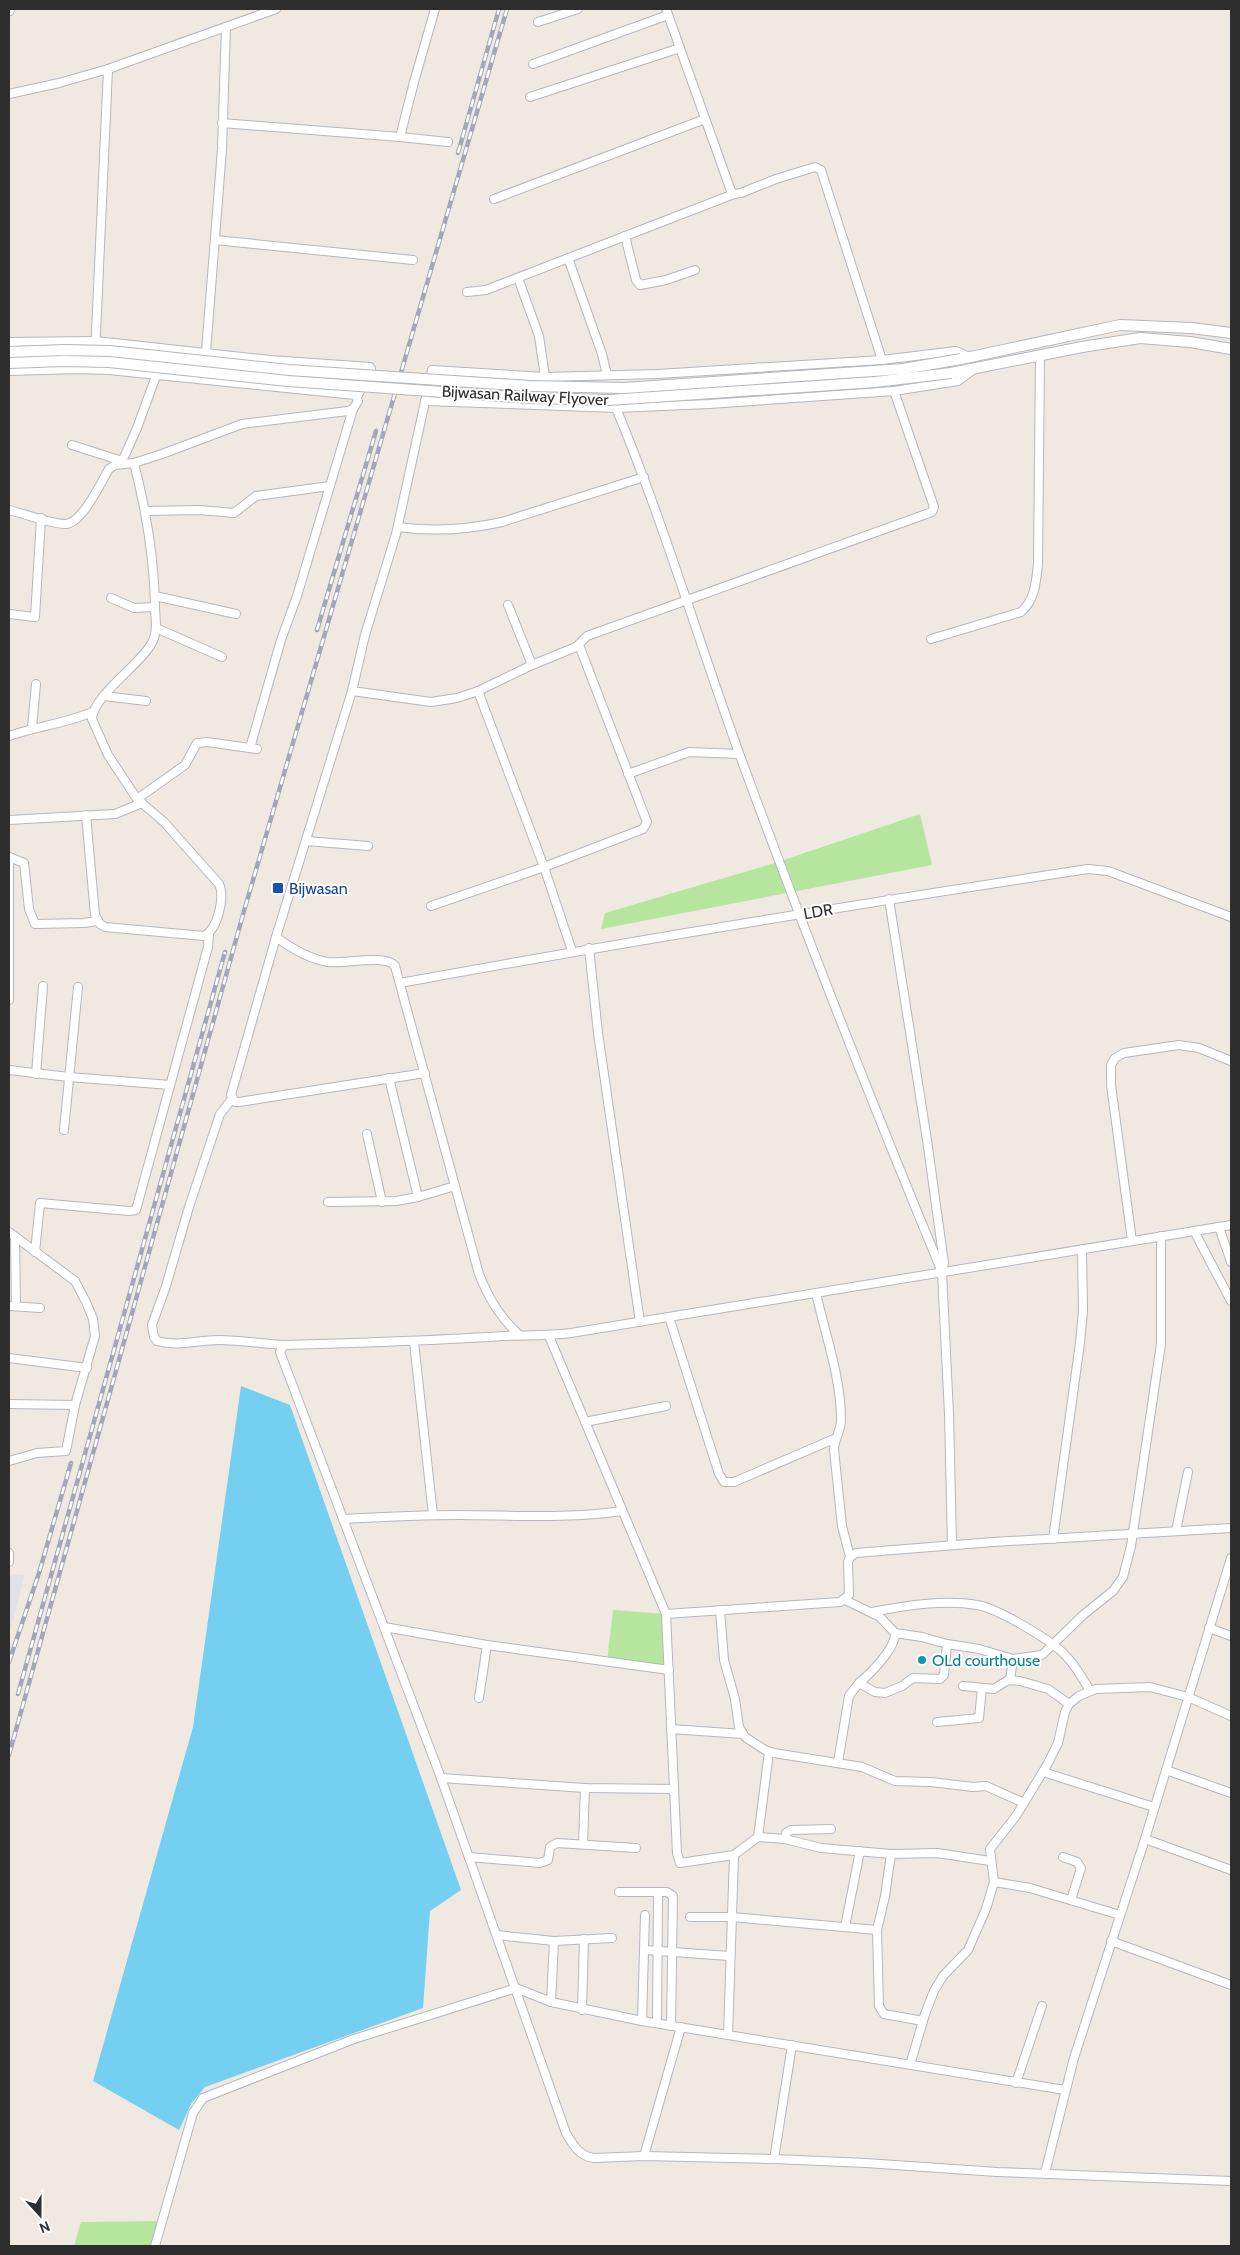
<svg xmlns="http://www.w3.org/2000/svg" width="1240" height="2255" font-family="Cabin,sans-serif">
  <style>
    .industrial { fill: #e3e1e8 }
    .green { fill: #b6e59e }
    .water { fill: #75cff0 }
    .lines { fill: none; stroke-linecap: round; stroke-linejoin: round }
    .minor-casing { stroke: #b4b7c1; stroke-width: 10 }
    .tertiary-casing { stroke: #b4b7c1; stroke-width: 11 }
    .secondary-casing { stroke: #b4b7c1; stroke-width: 12 }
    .minor { stroke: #fff; stroke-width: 8 }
    .tertiary { stroke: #fff; stroke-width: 9 }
    .secondary { stroke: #fff; stroke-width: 10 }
    .rail-casing { stroke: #a3a6b8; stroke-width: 4.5 }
    .rail { stroke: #fff; stroke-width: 2.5; stroke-dasharray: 8; stroke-linecap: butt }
    .secondary-bridge-casing { stroke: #b4b7c1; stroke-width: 12; stroke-linecap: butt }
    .secondary-bridge { stroke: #fff; stroke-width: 10 }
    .transit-dot { fill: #1a4fb4; stroke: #fff; stroke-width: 2 }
    .culture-dot { fill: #0f9aa8; stroke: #fff; stroke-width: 2 }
    .labels { text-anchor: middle; stroke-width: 4; stroke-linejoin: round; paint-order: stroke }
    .street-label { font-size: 16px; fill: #2e2e2e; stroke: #fff }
    .transit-label { font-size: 16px; fill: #164399; stroke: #fff; text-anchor: start }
    .culture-label { font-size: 16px; fill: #0d838f; stroke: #fff; text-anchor: start }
  </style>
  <rect width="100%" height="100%" fill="#efe9e1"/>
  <path class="industrial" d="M25 1574 12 1624 9 1631V1576Z"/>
  <g class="green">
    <path d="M920 814 932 865 601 929 605 913 775 863Z"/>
    <path d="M613 1610 666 1614 669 1670 607 1661Z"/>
    <path d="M161 2221 154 2246H74L81 2222Z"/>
  </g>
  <path class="water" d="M241 1386 290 1405 461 1890 430 1911 423 2008 205 2087 191 2104 179 2130 93 2081 193 1727Z"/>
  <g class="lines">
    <g class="minor-casing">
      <g id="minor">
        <path d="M666 9 731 191 734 194 741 193 776 179 815 167 821 170 882 360"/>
        <path d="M538 22 578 9"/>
        <path d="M533 64 668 15"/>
        <path d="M108 69 276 9"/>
        <path d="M9 94 59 83 108 69 95 355"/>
        <path d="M530 97 680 48"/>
        <path d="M222 123 400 137 448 142"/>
        <path d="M400 137 414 82 435 9"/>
        <path d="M494 199 705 119"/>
        <path d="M625 236 636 280 640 285 666 280 695 270"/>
        <path d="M215 240 413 260"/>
        <path d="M568 258 602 354 607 375"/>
        <path d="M518 278 539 336 545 377"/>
        <path d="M467 292 486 290 504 283 734 194"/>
        <path d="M9 342 96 341 270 360 370 367 371 369 357 397"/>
        <path d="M9 371 78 369 109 370 355 395 358 401 353 409 348 411 242 424 162 454 134 463 115 465 109 469C101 482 83 522 66 524 54 525 22 513 9 510"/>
        <path d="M204 377 222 149 226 27"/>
        <path d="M894 391 934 507 932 512 587 636 576 647 532 665 478 691 457 698 431 702 352 691 365 635 396 534 432 370 545 377 658 374 882 360 956 351 969 357"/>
        <path d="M425 401 616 408 709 404 894 391 958 381 973 370"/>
        <path d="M616 408C663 521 698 639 739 753 803 928 871 1101 942 1272"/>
        <path d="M72 445 122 461"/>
        <path d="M121 464 137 428 156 376"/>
        <path d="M146 511 199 510 234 513 256 496 330 486"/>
        <path d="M398 527C434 532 466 530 502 522L644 477"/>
        <path d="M155 596 236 614"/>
        <path d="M111 598 134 608 155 607"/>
        <path d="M508 605 532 665"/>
        <path d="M9 614 35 617 41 518"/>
        <path d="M156 628 222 657"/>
        <path d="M931 639 1021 612C1035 600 1036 582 1038 564L1040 356"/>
        <path d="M352 691 276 937 231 1095 235 1102H239L425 1073"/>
        <path d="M478 691 544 867 572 951"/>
        <path d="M104 696 146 701"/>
        <path d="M32 728 36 684"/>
        <path d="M9 736C36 726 65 724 92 712"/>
        <path d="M250 748 281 640 297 596 353 409"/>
        <path d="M628 774 689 752 739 754"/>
        <path d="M137 799 185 765 197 743 207 742 257 749"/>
        <path d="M86 815 95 915 100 924 105 927 204 936C218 929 225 897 219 884L164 822 137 799 108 755 92 719C93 696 137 667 150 646 159 633 155 620 155 605 154 556 146 510 134 463"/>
        <path d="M9 820 115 814 142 803"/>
        <path d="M306 841 368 846"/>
        <path d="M9 857 24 863 29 909 35 924 84 923 97 921"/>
        <path d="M889 899 927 1140 944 1263 942 1272 949 1414 952 1545"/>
        <path d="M431 906 544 867 638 831 643 829 647 822 579 645"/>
        <path d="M276 937C291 948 309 959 328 962 344 964 386 954 395 966L479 1274C489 1299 500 1317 519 1335"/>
        <path d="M589 948 598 1033 640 1322"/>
        <path d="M400 983C629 941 858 904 1088 869L1108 871 1231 917"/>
        <path d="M9 1000V857"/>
        <path d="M9 1070 69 1077 170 1085"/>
        <path d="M36 1074 43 986"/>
        <path d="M389 1078 418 1197"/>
        <path d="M232 1099 220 1114 189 1207 166 1286 152 1325 154 1337 157 1341C179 1347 197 1340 219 1340 240 1340 263 1344 284 1345"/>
        <path d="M64 1130 78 987"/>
        <path d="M367 1134 382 1202"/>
        <path d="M328 1202 396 1201 418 1197 455 1186"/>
        <path d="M1231 1225 571 1333C548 1336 525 1335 502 1336 429 1341 357 1343 284 1345L280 1352 441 1778 566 2133C573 2145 579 2156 594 2158L644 2156 774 2159 866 2163 997 2172 1231 2181"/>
        <path d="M1219 1227 1231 1262"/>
        <path d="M1194 1231 1231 1301"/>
        <path d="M9 1232 75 1281 86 1302 93 1319 95 1336 75 1405 9 1404"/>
        <path d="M15 1237 16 1306"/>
        <path d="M1132 1241 1111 1085V1065L1115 1058 1124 1053 1179 1045 1199 1048 1231 1061"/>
        <path d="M35 1252 40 1203 129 1211 136 1210 208 947 209 933"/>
        <path d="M816 1293C825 1334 841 1377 841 1420 841 1431 834 1439 834 1450L842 1526 850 1557"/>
        <path d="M9 1306 40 1308"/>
        <path d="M669 1317 719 1474 724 1482H734L834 1439"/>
        <path d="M549 1336 666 1614 677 1853 680 1863 734 1855 758 1837 769 1752"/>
        <path d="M414 1342 433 1515"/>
        <path d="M9 1358 87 1368"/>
        <path d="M585 1422 666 1406"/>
        <path d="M9 1461 37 1453 66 1451 75 1405"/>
        <path d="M343 1519C381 1517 419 1515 458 1515 513 1515 567 1519 622 1511"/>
        <path d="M1176 1531 1188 1472"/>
        <path d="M1053 1539 1080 1343 1083 1311 1082 1249"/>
        <path d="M9 1553V1562"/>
        <path d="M720 1610 724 1660 735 1699 739 1727 745 1737 765 1750 774 1753 862 1767 895 1781 931 1782 973 1787 986 1786 1024 1803"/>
        <path d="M871 1612C905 1606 943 1599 977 1605 997 1608 1053 1641 1066 1656 1076 1666 1083 1679 1090 1691"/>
        <path d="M666 1614 840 1602 849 1595 848 1562 850 1557 856 1553 993 1542 1231 1528"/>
        <path d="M384 1627 487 1645 669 1670"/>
        <path d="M1209 1628 1231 1636"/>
        <path d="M947 1644 979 1649 1013 1659 1010 1680"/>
        <path d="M1013 1659 1042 1655 1083 1615 1113 1591 1123 1577 1131 1546 1161 1344V1236"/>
        <path d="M859 1683C870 1674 896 1648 895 1633"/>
        <path d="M963 1686 994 1689 1008 1680 1020 1681 1048 1689 1069 1704"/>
        <path d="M479 1698 487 1645"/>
        <path d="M937 1722 979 1718 982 1688"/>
        <path d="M671 1729 743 1734"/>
        <path d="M838 1762 849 1696 859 1683 875 1692 885 1693 902 1686 913 1678 940 1679 944 1675 947 1644 922 1637 895 1633 880 1617 845 1600"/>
        <path d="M1166 1770 1231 1793"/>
        <path d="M1043 1772 1154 1807"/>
        <path d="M441 1778 585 1788 674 1789"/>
        <path d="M758 1837 785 1839 821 1848 891 1854 937 1853 990 1861"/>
        <path d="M785 1839 786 1833 791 1830 831 1829"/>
        <path d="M1145 1839 1231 1870"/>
        <path d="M583 1844 585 1788"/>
        <path d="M891 1854 885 1896 877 1930 879 2006 884 2014 923 2021"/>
        <path d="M469 1857 540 1863 548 1860 550 1847 557 1843 636 1848"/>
        <path d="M1063 1857 1077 1862 1081 1868 1071 1900"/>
        <path d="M994 1882 1030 1888 1120 1915"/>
        <path d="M619 1892H667L673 1896 671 2026"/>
        <path d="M690 1917H732L877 1930"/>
        <path d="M845 1927 860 1851"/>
        <path d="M497 1935 554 1941 612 1938"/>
        <path d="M1111 1941 1231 1985"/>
        <path d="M645 1950 729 1956"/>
        <path d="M551 2002 554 1941"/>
        <path d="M582 2010 584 1939"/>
        <path d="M642 2021 645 1915"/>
        <path d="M657 2023 658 1892"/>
        <path d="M728 2035 734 1855"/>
        <path d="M910 2065 925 2014 934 1991 943 1976 968 1950 986 1909 994 1882 990 1849 1016 1816 1047 1765 1058 1743 1065 1712 1069 1704 1079 1696 1096 1689 1150 1687 1188 1697 1231 1716"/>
        <path d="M1016 2083 1042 2006"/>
        <path d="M644 2156 681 2027"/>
        <path d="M774 2159 792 2045"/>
        <path d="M1045 2173 1074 2058 1145 1839 1231 1558"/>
        <path d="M155 2246 193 2113 203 2098 354 2039 516 1988 551 2002 642 2021 1065 2090"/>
      </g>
    </g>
    <g class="tertiary-casing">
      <path id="tertiary" d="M9 11 10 9"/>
    </g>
    <g class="secondary-casing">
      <g id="secondary">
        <path d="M961 359 1120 325 1191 328 1231 333"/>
        <path d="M951 373 1082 347 1140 338 1190 342 1231 349"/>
      </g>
    </g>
    <use href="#minor" class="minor"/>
    <use href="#tertiary" class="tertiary"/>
    <use href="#secondary" class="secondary"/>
    <g class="rail-casing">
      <g id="rail">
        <path d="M458 153 499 9"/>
        <path d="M317 630 376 431"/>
        <path d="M9 1662 39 1573 71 1463"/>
        <path d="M18 1694 225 952"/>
        <path d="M9 1755 244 911 507 9"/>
      </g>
    </g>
    <use href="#rail" class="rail"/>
    <g class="secondary-bridge-casing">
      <g id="secondary-bridge">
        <path d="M9 352 64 350 110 351 289 370 530 386 624 388 903 369 961 359"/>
        <path d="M9 363 64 361 109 362 288 381 529 398 609 400 875 382 951 373"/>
      </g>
    </g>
    <use href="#secondary-bridge" class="secondary-bridge"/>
  </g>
  <rect class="transit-dot" x="272" y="882" width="12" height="12" rx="2.5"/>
  <circle class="culture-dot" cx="922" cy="1660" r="5"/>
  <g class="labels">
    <g class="street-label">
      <text transform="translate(525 395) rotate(3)" y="6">Bijwasan Railway Flyover</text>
      <text transform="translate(818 911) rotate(-10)" y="6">LDR</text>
    </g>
    <g class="transit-label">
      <text x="289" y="894">Bijwasan</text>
    </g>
    <g class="culture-label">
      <text x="932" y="1666">OLd courthouse</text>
    </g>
  </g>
  <rect width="1240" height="2255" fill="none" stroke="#2e2e2e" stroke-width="20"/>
  <g transform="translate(40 2215) rotate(159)" stroke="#ffffff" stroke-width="4" paint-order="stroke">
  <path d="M0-4L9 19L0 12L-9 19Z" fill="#2e2e2e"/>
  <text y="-8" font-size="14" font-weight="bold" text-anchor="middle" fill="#2e2e2e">N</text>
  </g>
</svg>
